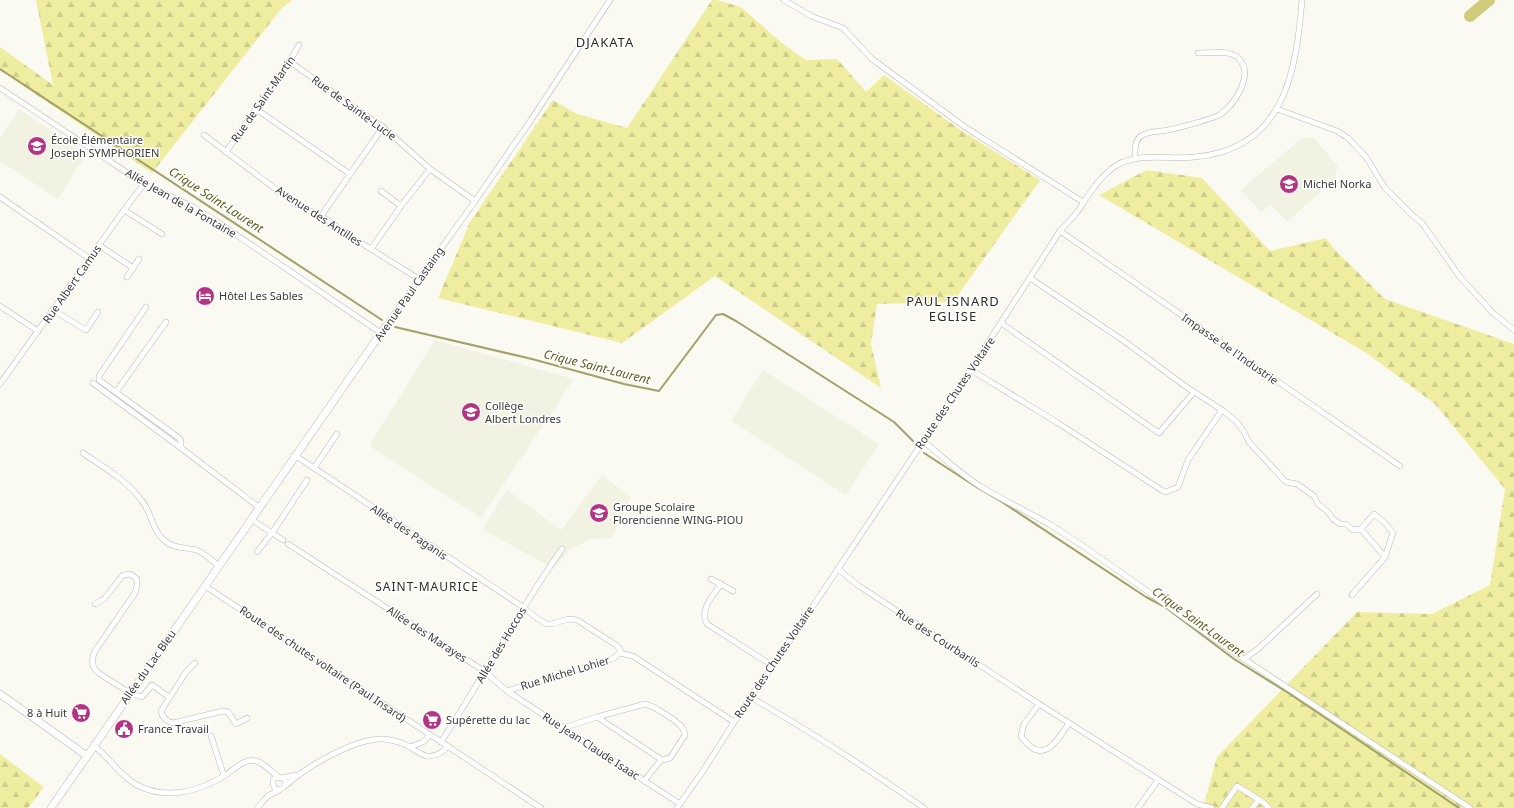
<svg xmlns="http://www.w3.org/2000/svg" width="1514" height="808" font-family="'Noto Sans',sans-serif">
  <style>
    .built { fill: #f2f2e2 }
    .forest { fill: url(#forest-firs) }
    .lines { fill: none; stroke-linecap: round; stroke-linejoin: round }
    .stream { stroke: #a2a167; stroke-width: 2 }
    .river { stroke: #cfcd7c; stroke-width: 12 }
    .street-casing { stroke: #b9b9b2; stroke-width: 6 }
    .secondary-casing { stroke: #b9b9b2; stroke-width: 8 }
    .street { stroke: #fff; stroke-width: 5 }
    .secondary { stroke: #fff; stroke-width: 7 }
    .labels { text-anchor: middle; stroke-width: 3; stroke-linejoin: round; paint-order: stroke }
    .street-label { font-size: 11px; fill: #393936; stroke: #fff }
    .poi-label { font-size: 11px; fill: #393936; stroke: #fff; text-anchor: start }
    .water-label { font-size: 12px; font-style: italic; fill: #5d5b1f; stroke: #fff }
    .neighbourhood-label { font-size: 12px; letter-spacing: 1px; fill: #2d2d27; stroke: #fff }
    .quarter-label { font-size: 13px; letter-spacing: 1px; fill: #2d2d27; stroke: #fff }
  </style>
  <defs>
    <pattern id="forest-firs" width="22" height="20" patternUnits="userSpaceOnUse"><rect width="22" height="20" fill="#efeea0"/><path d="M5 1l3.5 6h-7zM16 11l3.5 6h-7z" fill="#cecd8a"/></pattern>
  </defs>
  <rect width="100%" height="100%" fill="#fafaf2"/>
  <g class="built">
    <path d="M19 109 86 154 58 199 0 161V138Z"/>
    <path d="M1302 138H1314L1338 166 1335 176 1336 178 1287 222 1270 204 1261 212 1241 190Z"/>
    <path d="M435 340 574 379 481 518 369 446Z"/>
    <path d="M763 370 879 444 846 495 731 421Z"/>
    <path d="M602 475 631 497 612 538 588 540 568 551 554 569 482 529 507 490 561 530Z"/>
  </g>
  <g class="forest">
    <path d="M36 0H292L281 9 152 173 0 70V47L53 85Z"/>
    <path d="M712 0H717L741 7 783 44 806 60 837 59 866 92 884 75 959 129 1040 180 953 302 877 304 871 344 881 388 715 276 622 343 438 298 470 222 553 100 577 114 627 128Z"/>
    <path d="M1147 170 1202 178 1270 251 1326 238 1334 249 1385 299 1514 344V808H1203L1217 757 1357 612 1432 614 1490 585 1505 489 1435 404 1368 354 1099 195Z"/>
    <path d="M0 754 44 787 28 808H0Z"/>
  </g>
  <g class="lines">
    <g class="stream">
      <path d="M0 69 382 320"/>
      <path d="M395 327 532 359 624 384 659 391 716 315 723 314 736 321 894 422 913 441"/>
      <path d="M924 453 978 488 1002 502 1146 597 1165 607 1234 659 1290 694 1459 808"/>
    </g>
    <path class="river" d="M1470 16 1489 0"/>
    <g class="street-casing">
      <g id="street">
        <path d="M784 0 811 16 843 28 872 59 965 127 1083 202"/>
        <path d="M289 61 352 106 383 127 430 169 475 201"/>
        <path d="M0 88 144 184 191 206 216 221 381 333"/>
        <path d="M256 109 350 174"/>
        <path d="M1277 109 1337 131 1348 138 1366 157 1385 188 1413 216 1422 223 1460 277 1493 313 1514 330"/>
        <path d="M204 135 297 205 321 216 350 236 419 279"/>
        <path d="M226 152 292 57 299 45"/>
        <path d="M1135 159C1135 151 1134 141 1141 136 1148 131 1159 132 1168 130 1178 128 1213 119 1221 114 1232 105 1241 93 1244 79 1246 71 1244 63 1237 57 1228 50 1210 53 1198 53"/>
        <path d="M381 191 401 206"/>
        <path d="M0 197 90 259"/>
        <path d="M124 210 162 234"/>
        <path d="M321 216 383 127"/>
        <path d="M1060 231 1400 466"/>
        <path d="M99 245 133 268"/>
        <path d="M371 249 401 206 430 169"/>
        <path d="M127 277 139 259"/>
        <path d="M1030 278 1124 341 1185 386 1222 410"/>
        <path d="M0 306 38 331"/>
        <path d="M146 307 99 376V380L179 438 181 441V448"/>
        <path d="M53 310 86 330 98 312"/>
        <path d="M1001 323 1159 433 1194 392"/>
        <path d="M385 327 475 201 531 120 610 0"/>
        <path d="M971 370 1058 423 1163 491 1166 492 1178 487 1188 460 1222 410 1236 421 1244 432 1249 442 1286 482 1297 484 1314 496 1318 504 1327 511 1333 519 1340 524H1346L1353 530 1361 529 1385 557"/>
        <path d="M93 383 181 448 260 508"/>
        <path d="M0 384 124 210 144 184"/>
        <path d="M116 392 166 322"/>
        <path d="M923 441C943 457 960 474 983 488 1006 502 1031 513 1054 527 1120 569 1180 617 1244 659L1470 808"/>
        <path d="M83 453C103 467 127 480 142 501 152 513 152 531 165 541 175 549 185 547 196 550 205 553 212 561 219 566"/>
        <path d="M296 456 523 607 538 619 547 624H552L568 619 577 620 616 645 620 649V653"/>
        <path d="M314 468 337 434"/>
        <path d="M251 519 283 540"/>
        <path d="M288 544 484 671 507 691 680 804"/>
        <path d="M257 552 272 533 307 480"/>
        <path d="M838 569 859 586 1039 704 1197 804 1212 808"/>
        <path d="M711 579 733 591"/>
        <path d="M721 584C713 595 699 610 707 624L773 666"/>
        <path d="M205 586 541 808"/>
        <path d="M1352 595 1385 557 1393 533 1385 523 1374 514 1361 529"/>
        <path d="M95 604 104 599 123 575 130 574 137 579V586L135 593 95 651C91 660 91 668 100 674L130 693 142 697 152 685 169 697"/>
        <path d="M620 653 633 656 734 722"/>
        <path d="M1244 659 1258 649 1317 594"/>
        <path d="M195 663 186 672 161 711C162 718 168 722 173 723L223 711 228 712 236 724 247 718"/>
        <path d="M507 691 614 658 620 653"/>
        <path d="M750 697C810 731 868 769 924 808"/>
        <path d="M1039 704 1024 724 1021 736C1042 766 1055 744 1069 723"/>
        <path d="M563 728 597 717 645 704C654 706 674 719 681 726 684 729 684 731 685 735L670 758 662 760 597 717"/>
        <path d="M211 736 224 776"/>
        <path d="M441 742C483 678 518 611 562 549"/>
        <path d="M94 746C109 757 121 777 137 785 165 800 198 792 224 776 234 770 243 758 256 761 264 763 272 772 278 777"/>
        <path d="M410 747 423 742 430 735"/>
        <path d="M283 778 286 782 284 787 279 790 275 789 273 784V780L276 777 283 778 296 775"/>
        <path d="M644 781 661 760"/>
        <path d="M285 786C306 767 356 737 384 739 392 740 403 743 410 747 416 751 420 754 426 756 436 757 442 753 448 746"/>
        <path d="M257 808 268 796 279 790"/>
        <path d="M677 808 705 768 750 697 773 666 962 383 1060 231C1066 224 1073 218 1078 211 1089 194 1100 176 1117 165 1141 152 1169 160 1195 157 1284 149 1296 74 1302 0"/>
        <path d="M1138 808 1158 780"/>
        <path d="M1222 808 1237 786 1263 802 1269 808"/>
        <path d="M1252 808 1259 800"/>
      </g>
    </g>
    <g class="secondary-casing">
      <g id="secondary">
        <path d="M0 694 87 756"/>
        <path d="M51 808 385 327"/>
      </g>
    </g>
    <use href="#street" class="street"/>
    <use href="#secondary" class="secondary"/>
  </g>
  <defs>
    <g id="school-disc" transform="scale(1)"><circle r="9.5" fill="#b23584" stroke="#fff"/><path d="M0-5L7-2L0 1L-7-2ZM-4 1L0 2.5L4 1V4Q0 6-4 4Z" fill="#fff"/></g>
    <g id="hotel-disc" transform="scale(1)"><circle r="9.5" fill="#b23584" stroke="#fff"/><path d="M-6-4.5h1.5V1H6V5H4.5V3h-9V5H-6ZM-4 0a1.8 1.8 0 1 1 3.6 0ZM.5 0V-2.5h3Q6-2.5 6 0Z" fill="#fff"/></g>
    <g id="supermarket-disc" transform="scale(1)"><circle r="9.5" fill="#b23584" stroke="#fff"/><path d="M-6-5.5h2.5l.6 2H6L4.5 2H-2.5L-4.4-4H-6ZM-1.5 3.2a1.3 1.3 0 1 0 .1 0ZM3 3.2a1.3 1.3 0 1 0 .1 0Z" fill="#fff"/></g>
    <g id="civic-disc" transform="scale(1)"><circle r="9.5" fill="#b23584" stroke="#fff"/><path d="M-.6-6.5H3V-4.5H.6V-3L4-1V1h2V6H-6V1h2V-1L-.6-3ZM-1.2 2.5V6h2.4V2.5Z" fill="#fff"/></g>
  </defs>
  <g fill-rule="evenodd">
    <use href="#school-disc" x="37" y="146"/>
    <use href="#school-disc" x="1289" y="184"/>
    <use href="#hotel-disc" x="205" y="296"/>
    <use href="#school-disc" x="471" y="412"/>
    <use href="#school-disc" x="599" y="513"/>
    <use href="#supermarket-disc" x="81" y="713"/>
    <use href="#supermarket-disc" x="432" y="720"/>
    <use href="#civic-disc" x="124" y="729"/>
  </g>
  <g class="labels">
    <g class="street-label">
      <text transform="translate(263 99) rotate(-55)" y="4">Rue de Saint-Martin</text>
      <text transform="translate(354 108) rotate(36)" y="4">Rue de Sainte-Lucie</text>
      <text transform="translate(181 203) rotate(30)" y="4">Allée Jean de la Fontaine</text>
      <text transform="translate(319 216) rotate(33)" y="4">Avenue des Antilles</text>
      <text transform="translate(72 284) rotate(-55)" y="4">Rue Albert Camus</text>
      <text transform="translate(409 294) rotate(-55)" y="4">Avenue Paul Castaing</text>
      <text transform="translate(1230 349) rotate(35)" y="4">Impasse de l'Industrie</text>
      <text transform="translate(955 393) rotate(-56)" y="4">Route des Chutes Voltaire</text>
      <text transform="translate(409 532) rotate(34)" y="4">Allée des Paganis</text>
      <text transform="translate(427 634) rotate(33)" y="4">Allée des Marayes</text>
      <text transform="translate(938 638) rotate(33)" y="4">Rue des Courbarils</text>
      <text transform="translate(501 645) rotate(-59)" y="4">Allée des Hoccos</text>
      <text transform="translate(774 662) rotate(-56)" y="4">Route des Chutes Voltaire</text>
      <text transform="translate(323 664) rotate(34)" y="4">Route des chutes voltaire (Paul Insard)</text>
      <text transform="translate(148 667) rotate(-55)" y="4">Allée du Lac Bleu</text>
      <text transform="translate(565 673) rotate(-17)" y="4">Rue Michel Lohier</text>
      <text transform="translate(591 746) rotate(33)" y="4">Rue Jean Claude Isaac</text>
    </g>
    <g class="poi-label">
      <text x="51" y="144">École Élémentaire<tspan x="51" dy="13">Joseph SYMPHORIEN</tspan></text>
      <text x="1303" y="188">Michel Norka</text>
      <text x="219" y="300">Hôtel Les Sables</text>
      <text x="485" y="410">Collège<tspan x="485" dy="13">Albert Londres</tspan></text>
      <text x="613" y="511">Groupe Scolaire<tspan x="613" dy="13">Florencienne WING-PIOU</tspan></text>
      <text x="67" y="717" text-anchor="end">8 à Huit</text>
      <text x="446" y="724">Supérette du lac</text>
      <text x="138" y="733">France Travail</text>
    </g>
    <g class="water-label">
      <text transform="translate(216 200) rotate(33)" y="4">Crique Saint-Laurent</text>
      <text transform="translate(597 367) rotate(14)" y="4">Crique Saint-Laurent</text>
      <text transform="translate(1198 622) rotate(36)" y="4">Crique Saint-Laurent</text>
    </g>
    <g class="neighbourhood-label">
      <text x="427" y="591">SAINT-MAURICE</text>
    </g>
    <g class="quarter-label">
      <text x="605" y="47">DJAKATA</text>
      <text x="953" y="306">PAUL ISNARD<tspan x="953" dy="15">EGLISE</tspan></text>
    </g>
  </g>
</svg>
